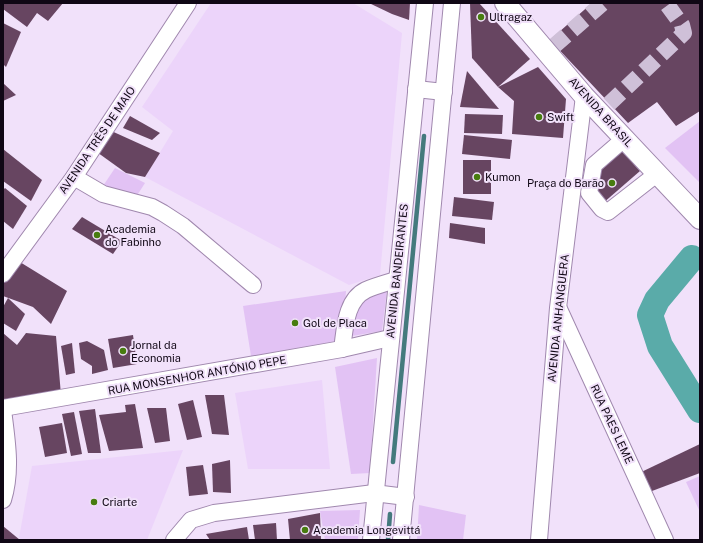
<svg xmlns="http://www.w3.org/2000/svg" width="703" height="543" font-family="'Public Sans',sans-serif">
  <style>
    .built { fill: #ecd4fa }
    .green { fill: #e2c2f4 }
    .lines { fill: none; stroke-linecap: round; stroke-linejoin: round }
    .stream { stroke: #447a7d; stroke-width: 4.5 }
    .river { stroke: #5aaba9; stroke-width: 26 }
    .building { fill: #674561 }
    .minor-tunnel { stroke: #cfc0d8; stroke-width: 16; stroke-dasharray: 16 8; stroke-linecap: butt }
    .minor-casing { stroke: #a088ae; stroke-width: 18 }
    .major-casing { stroke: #a088ae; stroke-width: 22 }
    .minor { stroke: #fff; stroke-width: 16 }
    .major { stroke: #fff; stroke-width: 20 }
    .poi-dot { fill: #477c0f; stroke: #f1e1fa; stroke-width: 1.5 }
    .labels { text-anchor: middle; stroke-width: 4; stroke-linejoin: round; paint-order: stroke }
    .poi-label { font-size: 11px; fill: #100715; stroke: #f1e1fa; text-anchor: start }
    .street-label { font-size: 11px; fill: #100715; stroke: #f1e1fa }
  </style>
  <rect width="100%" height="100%" fill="#f1e1fa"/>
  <g class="built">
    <path d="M211 3H353L402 33 380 275 349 285 145 177 173 131 142 107Z"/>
    <path d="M322 380 330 469H248L235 393Z"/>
    <path d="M183 450 147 540H22L19 538 32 466Z"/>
  </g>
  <g class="green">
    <path d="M700 121V183L665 148Z"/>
    <path d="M115 168 145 183 136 197 103 186Z"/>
    <path d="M387 290 382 331 346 337 361 298Z"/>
    <path d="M346 291 343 340 251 356 243 306Z"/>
    <path d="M377 358 370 473 351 474 335 367Z"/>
    <path d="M700 476V512L686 482Z"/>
    <path d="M419 505 466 515 463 540H417Z"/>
    <path d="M360 510 358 540H325L320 511Z"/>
  </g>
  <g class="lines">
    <g class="stream">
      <path d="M393 462 424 136"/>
      <path d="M388 540 390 514"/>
    </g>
    <path class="river" d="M692 258 657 300 650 315 660 346 700 410"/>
  </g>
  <g class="building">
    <path d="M3 3H63L48 21 37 13 27 27 3 9Z"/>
    <path d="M369 3H410L409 20 392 14Z"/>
    <path d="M470 3H479L530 59 498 87 472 58Z"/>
    <path d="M592 3H699L700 111 676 126 657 102 628 123 550 40Z"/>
    <path d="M3 23 21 32 6 67 3 64Z"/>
    <path d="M538 67 566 99 563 138 512 134 514 101 498 87Z"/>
    <path d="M467 71 499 109 460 107Z"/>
    <path d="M3 83 16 95 3 101Z"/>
    <path d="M465 114 503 115 502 134 464 133Z"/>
    <path d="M130 116 160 133 152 140 123 128Z"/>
    <path d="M107 129 160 153 145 177 126 173 94 150Z"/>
    <path d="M464 135 512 140 510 159 462 154Z"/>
    <path d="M3 149 42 180 31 201 3 181Z"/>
    <path d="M622 151 640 171 602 204 595 195 600 171Z"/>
    <rect x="463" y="160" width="28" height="34"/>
    <path d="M5 188 27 206 13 229 3 221V190Z"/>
    <path d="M454 197 494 202 492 220 452 216Z"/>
    <path d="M82 217 122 241 113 254 72 229Z"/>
    <path d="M450 223 485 228V244L449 238Z"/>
    <path d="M15 259 67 291 51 324 33 307 3 296V274Z"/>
    <path d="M8 298 25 314 16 331 3 323V307Z"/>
    <path d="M3 333 17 345 26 333 56 336 61 395 3 404Z"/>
    <path d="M133 335 137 364 113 368 108 339Z"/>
    <path d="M87 341 104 350 108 370 92 374V366L81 359 79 343Z"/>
    <path d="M72 343 75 373 66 375 61 346Z"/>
    <path d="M205 395H224L229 435 212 434Z"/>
    <path d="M193 400 202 437 187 440 178 404Z"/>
    <path d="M135 404 143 448 109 451 99 415 126 412 125 405Z"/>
    <path d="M147 408H166L170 441 155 443Z"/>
    <path d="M95 409 101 453H88L79 411Z"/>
    <path d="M74 412 82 454 71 456 62 414Z"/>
    <path d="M62 423 67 453 45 457 39 427Z"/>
    <path d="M700 444V473L644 494 635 475Z"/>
    <path d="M230 460 231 493 213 492 212 464Z"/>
    <path d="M203 465 208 494 189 496 186 467Z"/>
    <path d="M320 513 321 540H290L288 519Z"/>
    <path d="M276 523 277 540H255L253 525Z"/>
    <path d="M3 526 20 540H3Z"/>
    <path d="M247 527 249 540H210L206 534Z"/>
  </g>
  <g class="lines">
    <g class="minor-tunnel">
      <path d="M554 46 603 3"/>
      <path d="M609 104 684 33 682 25 666 3"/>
    </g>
    <g class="minor-casing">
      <g id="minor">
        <path d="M416 89 444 92"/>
        <path d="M624 139 594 165 589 193 602 209 608 212 658 173"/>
        <path d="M74 177 103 194 152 207 163 213 183 226 253 285"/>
        <path d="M3 274 74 177 188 3"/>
        <path d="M559 309 665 540"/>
        <path d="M342 349C345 330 345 300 366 290 375 286 386 283 396 280"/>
        <path d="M3 408 342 349 390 338"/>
        <path d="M3 410C7 441 12 471 3 500"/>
        <path d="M174 540 191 520 214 513 374 493 406 497"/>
        <path d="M371 540 425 3"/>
        <path d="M401 540 452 3"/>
        <path d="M539 540 558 308 584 96"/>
      </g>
    </g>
    <g class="major-casing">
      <path id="major" d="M505 3 584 96 700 219"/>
    </g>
    <use href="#minor" class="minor"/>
    <use href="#major" class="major"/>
  </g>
  <g class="poi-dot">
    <circle cx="481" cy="17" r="4"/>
    <circle cx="539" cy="117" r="4"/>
    <circle cx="477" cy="177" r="4"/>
    <circle cx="612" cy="183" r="4"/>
    <circle cx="97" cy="235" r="4"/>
    <circle cx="295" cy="323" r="4"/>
    <circle cx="123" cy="351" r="4"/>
    <circle cx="94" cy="502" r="4"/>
    <circle cx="305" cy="530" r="4"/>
  </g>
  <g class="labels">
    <g class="poi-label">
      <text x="489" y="21">Ultragaz</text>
      <text x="547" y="121">Swift</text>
      <text x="485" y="181">Kumon</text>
      <text x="604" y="187" text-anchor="end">Praça do Barão</text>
      <text x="105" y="233">Academia<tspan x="105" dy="13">do Fabinho</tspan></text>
      <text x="303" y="327">Gol de Placa</text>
      <text x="131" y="349">Jornal da<tspan x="131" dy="13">Economia</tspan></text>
      <text x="102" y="506">Criarte</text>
      <text x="313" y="534">Academia Longevittá</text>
    </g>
    <g class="street-label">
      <text transform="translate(601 112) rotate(48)" y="4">AVENIDA BRASIL</text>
      <text transform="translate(97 140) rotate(-56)" y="4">AVENIDA TRÊS DE MAIO</text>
      <text transform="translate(397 271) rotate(-84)" y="4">AVENIDA BANDEIRANTES</text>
      <text transform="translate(558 318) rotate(-84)" y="4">AVENIDA ANHANGUERA</text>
      <text transform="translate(197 375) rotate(-10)" y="4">RUA MONSENHOR ANTÓNIO PEPE</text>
      <text transform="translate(612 424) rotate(65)" y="4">RUA PAES LEME</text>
    </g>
  </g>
  <rect width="703" height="543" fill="none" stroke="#100715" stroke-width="8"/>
</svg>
